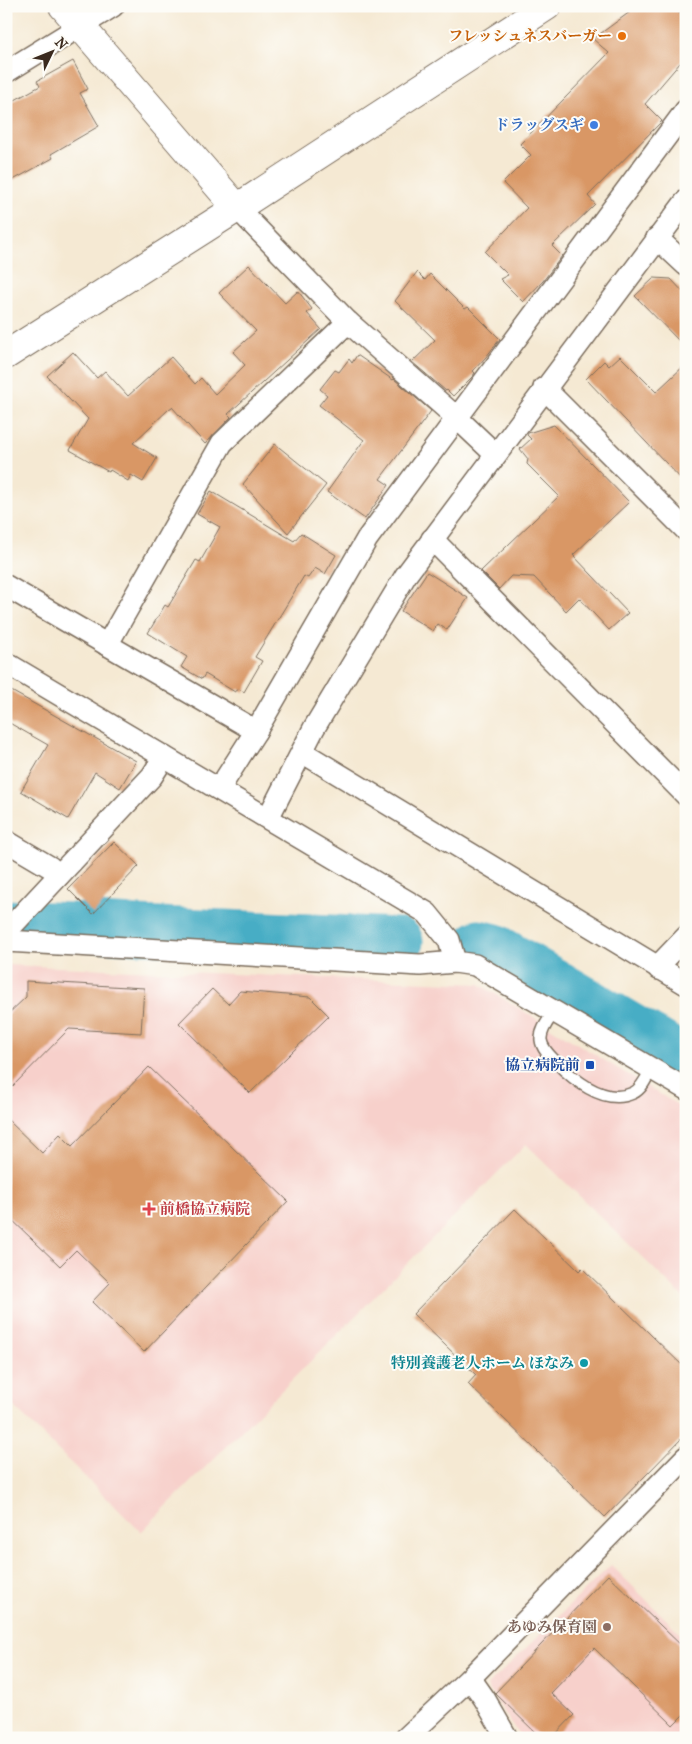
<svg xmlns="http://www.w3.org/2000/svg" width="692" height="1744" font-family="'IM FELL French Canon','Noto Serif JP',serif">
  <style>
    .built { fill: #f7d0cb }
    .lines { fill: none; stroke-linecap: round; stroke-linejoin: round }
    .river { stroke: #46adc5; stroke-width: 49 }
    .building { fill: #d99765 }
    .service-casing { stroke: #7c6d5d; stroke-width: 14 }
    .minor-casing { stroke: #7c6d5d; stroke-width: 24 }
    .tertiary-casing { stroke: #7c6d5d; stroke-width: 30 }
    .service { stroke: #fff; stroke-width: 11 }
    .minor { stroke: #fff; stroke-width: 21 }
    .tertiary { stroke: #fff; stroke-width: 28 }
    .food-dot { fill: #e8710a; stroke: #fdfcf7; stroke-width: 2 }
    .shop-dot { fill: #3f7fe0; stroke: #fdfcf7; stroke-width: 2 }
    .transit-dot { fill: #1a4fb4; stroke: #fdfcf7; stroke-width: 2 }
    .health-dot { fill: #e0444e; stroke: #fdfcf7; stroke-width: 2 }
    .culture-dot { fill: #0f9aa8; stroke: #fdfcf7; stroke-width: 2 }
    .education-dot { fill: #8d6e63; stroke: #fdfcf7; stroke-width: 2 }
    .labels { text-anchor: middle; stroke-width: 4; stroke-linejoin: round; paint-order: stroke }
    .food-label { font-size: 15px; font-weight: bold; fill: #c56008; stroke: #fdfcf7; text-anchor: end }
    .shop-label { font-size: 15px; font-weight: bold; fill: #366cbe; stroke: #fdfcf7; text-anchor: end }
    .transit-label { font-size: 15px; font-weight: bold; fill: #164399; stroke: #fdfcf7; text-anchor: end }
    .health-label { font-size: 15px; font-weight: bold; fill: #be3a42; stroke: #fdfcf7; text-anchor: start }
    .culture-label { font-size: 15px; font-weight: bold; fill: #0d838f; stroke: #fdfcf7; text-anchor: end }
    .education-label { font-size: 15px; font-weight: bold; fill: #785e54; stroke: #fdfcf7; text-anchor: end }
  </style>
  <rect width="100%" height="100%" fill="#fdfcf7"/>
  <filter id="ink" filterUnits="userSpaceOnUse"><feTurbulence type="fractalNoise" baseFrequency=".02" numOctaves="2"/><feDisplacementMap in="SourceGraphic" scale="10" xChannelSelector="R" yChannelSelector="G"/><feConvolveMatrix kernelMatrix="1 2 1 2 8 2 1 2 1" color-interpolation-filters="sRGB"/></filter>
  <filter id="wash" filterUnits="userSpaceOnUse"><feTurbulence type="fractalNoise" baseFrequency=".0096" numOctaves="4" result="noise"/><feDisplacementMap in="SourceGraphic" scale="20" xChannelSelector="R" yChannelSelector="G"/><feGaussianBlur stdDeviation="1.12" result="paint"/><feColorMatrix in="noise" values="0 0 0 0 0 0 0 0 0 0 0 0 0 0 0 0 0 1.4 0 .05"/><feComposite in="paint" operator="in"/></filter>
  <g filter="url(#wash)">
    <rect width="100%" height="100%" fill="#f5e9d3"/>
    <g class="built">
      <path d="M6 965 479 984 686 1110V1300L526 1144 141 1532 6 1399Z"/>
      <path d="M611 1565 686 1639V1738H521L487 1686Z"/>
    </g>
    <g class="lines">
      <g class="river">
        <path d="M6 924 399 942"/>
        <path d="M479 944 495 948 686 1060"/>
      </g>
    </g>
    <g id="blocks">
      <g class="building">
        <path d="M638 6H671L686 19V56L645 104 662 121 588 196 595 204 552 246 562 256 543 281 523 302 500 279 508 275 485 252 527 208 503 183 531 155 520 144 609 53 593 39Z"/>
        <path d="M73 61 88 89 80 93 99 126 51 154 53 158 6 184V105L40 86 37 81Z"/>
        <path d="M249 265 285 303 298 291 312 309 307 313 321 329 228 414 231 417 205 444 172 407 169 409 133 443 157 458 143 482 131 475 128 481 110 470 109 472 70 450 88 419 47 376 73 352 97 378 105 371 128 396 171 357 195 384 201 378 215 394 245 365 233 352 256 331 219 293Z"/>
        <path d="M417 272 425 280 430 274 465 309 468 307 500 339 486 357 473 371 475 373 472 377 453 396 447 390 446 391 412 362 435 340 395 301Z"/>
        <path d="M654 278 671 279 686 295V348L635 296Z"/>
        <path d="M357 355 393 380 394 379 431 411 380 479 389 485 365 519 327 492 364 440 319 405 327 395 320 389 335 370 339 372 349 359 352 363Z"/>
        <path d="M620 356 656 392 686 364V484L586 379 604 361 609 366Z"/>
        <path d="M554 425 629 502 573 555 628 613 609 630 579 598 566 611 534 577 511 576 499 589 481 571 559 496 527 464 528 459 520 449 531 439 527 435 528 433Z"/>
        <path d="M275 444 326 485 288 533 243 484Z"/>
        <path d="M211 491 294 541 301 533 336 555 325 574 315 568 308 578 304 576 255 657 262 661 244 692 239 689 235 692 205 674 202 679 181 667 187 657 148 633 165 605 168 607 196 560 200 562 220 527 197 514Z"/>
        <path d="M427 572 468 598 447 630 438 624 433 631 401 611Z"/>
        <path d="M6 688 136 761 120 788 95 772 68 819 21 791 48 745 6 721Z"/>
        <path d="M114 842 139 866 93 914 68 889Z"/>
        <path d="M26 981 144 988 141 1033 69 1029 6 1093V1016L26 997Z"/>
        <path d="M212 989 228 1004 240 991 310 997 329 1016 250 1093 179 1023Z"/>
        <path d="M149 1067 288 1201 144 1352 92 1302 110 1283 76 1250 60 1266 6 1214V1118L42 1153 60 1134 72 1146Z"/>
        <path d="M515 1209 579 1271 582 1268 686 1369V1434L605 1517 468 1384 476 1375 413 1314Z"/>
        <path d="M608 1575 686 1650V1712L673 1725 594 1648 551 1693 574 1715 552 1738H541L495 1693Z"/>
      </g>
    </g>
  </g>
  <g filter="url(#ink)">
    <use href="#blocks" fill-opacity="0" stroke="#7c6d5d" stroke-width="1"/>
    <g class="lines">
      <g class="service-casing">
        <path id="service" d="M554 1012C549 1020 540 1030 541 1040 542 1049 550 1056 556 1062 574 1080 605 1106 633 1093 642 1089 647 1077 651 1069"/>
      </g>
      <g class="minor-casing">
        <g id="minor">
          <path d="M6 72 113 6"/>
          <path d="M237 208 348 322 457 418 495 454"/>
          <path d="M657 238 686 265"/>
          <path d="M544 388 686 530"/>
          <path d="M432 539 686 795"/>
          <path d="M6 586 256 731"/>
          <path d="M107 645 222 443 348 322"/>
          <path d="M6 663 427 913 449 940 455 962"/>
          <path d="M302 752 686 984"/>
          <path d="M219 789 256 731 367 539 686 110"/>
          <path d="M268 818 314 728 406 575 686 201"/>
          <path d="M6 841 50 867 59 875"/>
          <path d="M6 932 152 776 164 757"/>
          <path d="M6 941 420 965 455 962 475 965 686 1089"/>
          <path d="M659 969 663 961 686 937"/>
          <path d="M470 1678 484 1698 507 1738"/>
          <path d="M406 1738 470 1678 686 1457"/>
        </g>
      </g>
      <g class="tertiary-casing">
        <g id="tertiary">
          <path d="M63 6 237 208"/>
          <path d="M6 355 237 208 547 6"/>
        </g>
      </g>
      <use href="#service" class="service"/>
      <use href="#minor" class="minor"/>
      <use href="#tertiary" class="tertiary"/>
    </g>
  </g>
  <circle class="food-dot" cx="622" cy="36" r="5"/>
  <circle class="shop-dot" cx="594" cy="125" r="5"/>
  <rect class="transit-dot" x="585" y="1060" width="10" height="10" rx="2.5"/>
  <path class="health-dot" d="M146.5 1201.5h5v5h5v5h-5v5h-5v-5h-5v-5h5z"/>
  <circle class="culture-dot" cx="584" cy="1363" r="5"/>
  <circle class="education-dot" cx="607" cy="1627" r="5"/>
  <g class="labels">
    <g class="food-label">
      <text x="612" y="41">フレッシュネスバーガー</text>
    </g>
    <g class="shop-label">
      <text x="584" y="130">ドラッグスギ</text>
    </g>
    <g class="transit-label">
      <text x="580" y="1070">協立病院前</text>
    </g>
    <g class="health-label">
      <text x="160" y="1214">前橋協立病院</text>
    </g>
    <g class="culture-label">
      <text x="574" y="1368">特別養護老人ホーム ほなみ</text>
    </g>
    <g class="education-label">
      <text x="597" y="1632">あゆみ保育園</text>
    </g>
  </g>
  <rect width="692" height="1744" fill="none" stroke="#fdfcf7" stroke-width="25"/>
  <g transform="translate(52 52) rotate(47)" stroke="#fdfcf7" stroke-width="4" paint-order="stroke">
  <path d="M0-4L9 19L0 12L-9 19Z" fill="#3b2a1e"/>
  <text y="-8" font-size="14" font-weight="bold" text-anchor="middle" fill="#3b2a1e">N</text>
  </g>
</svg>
